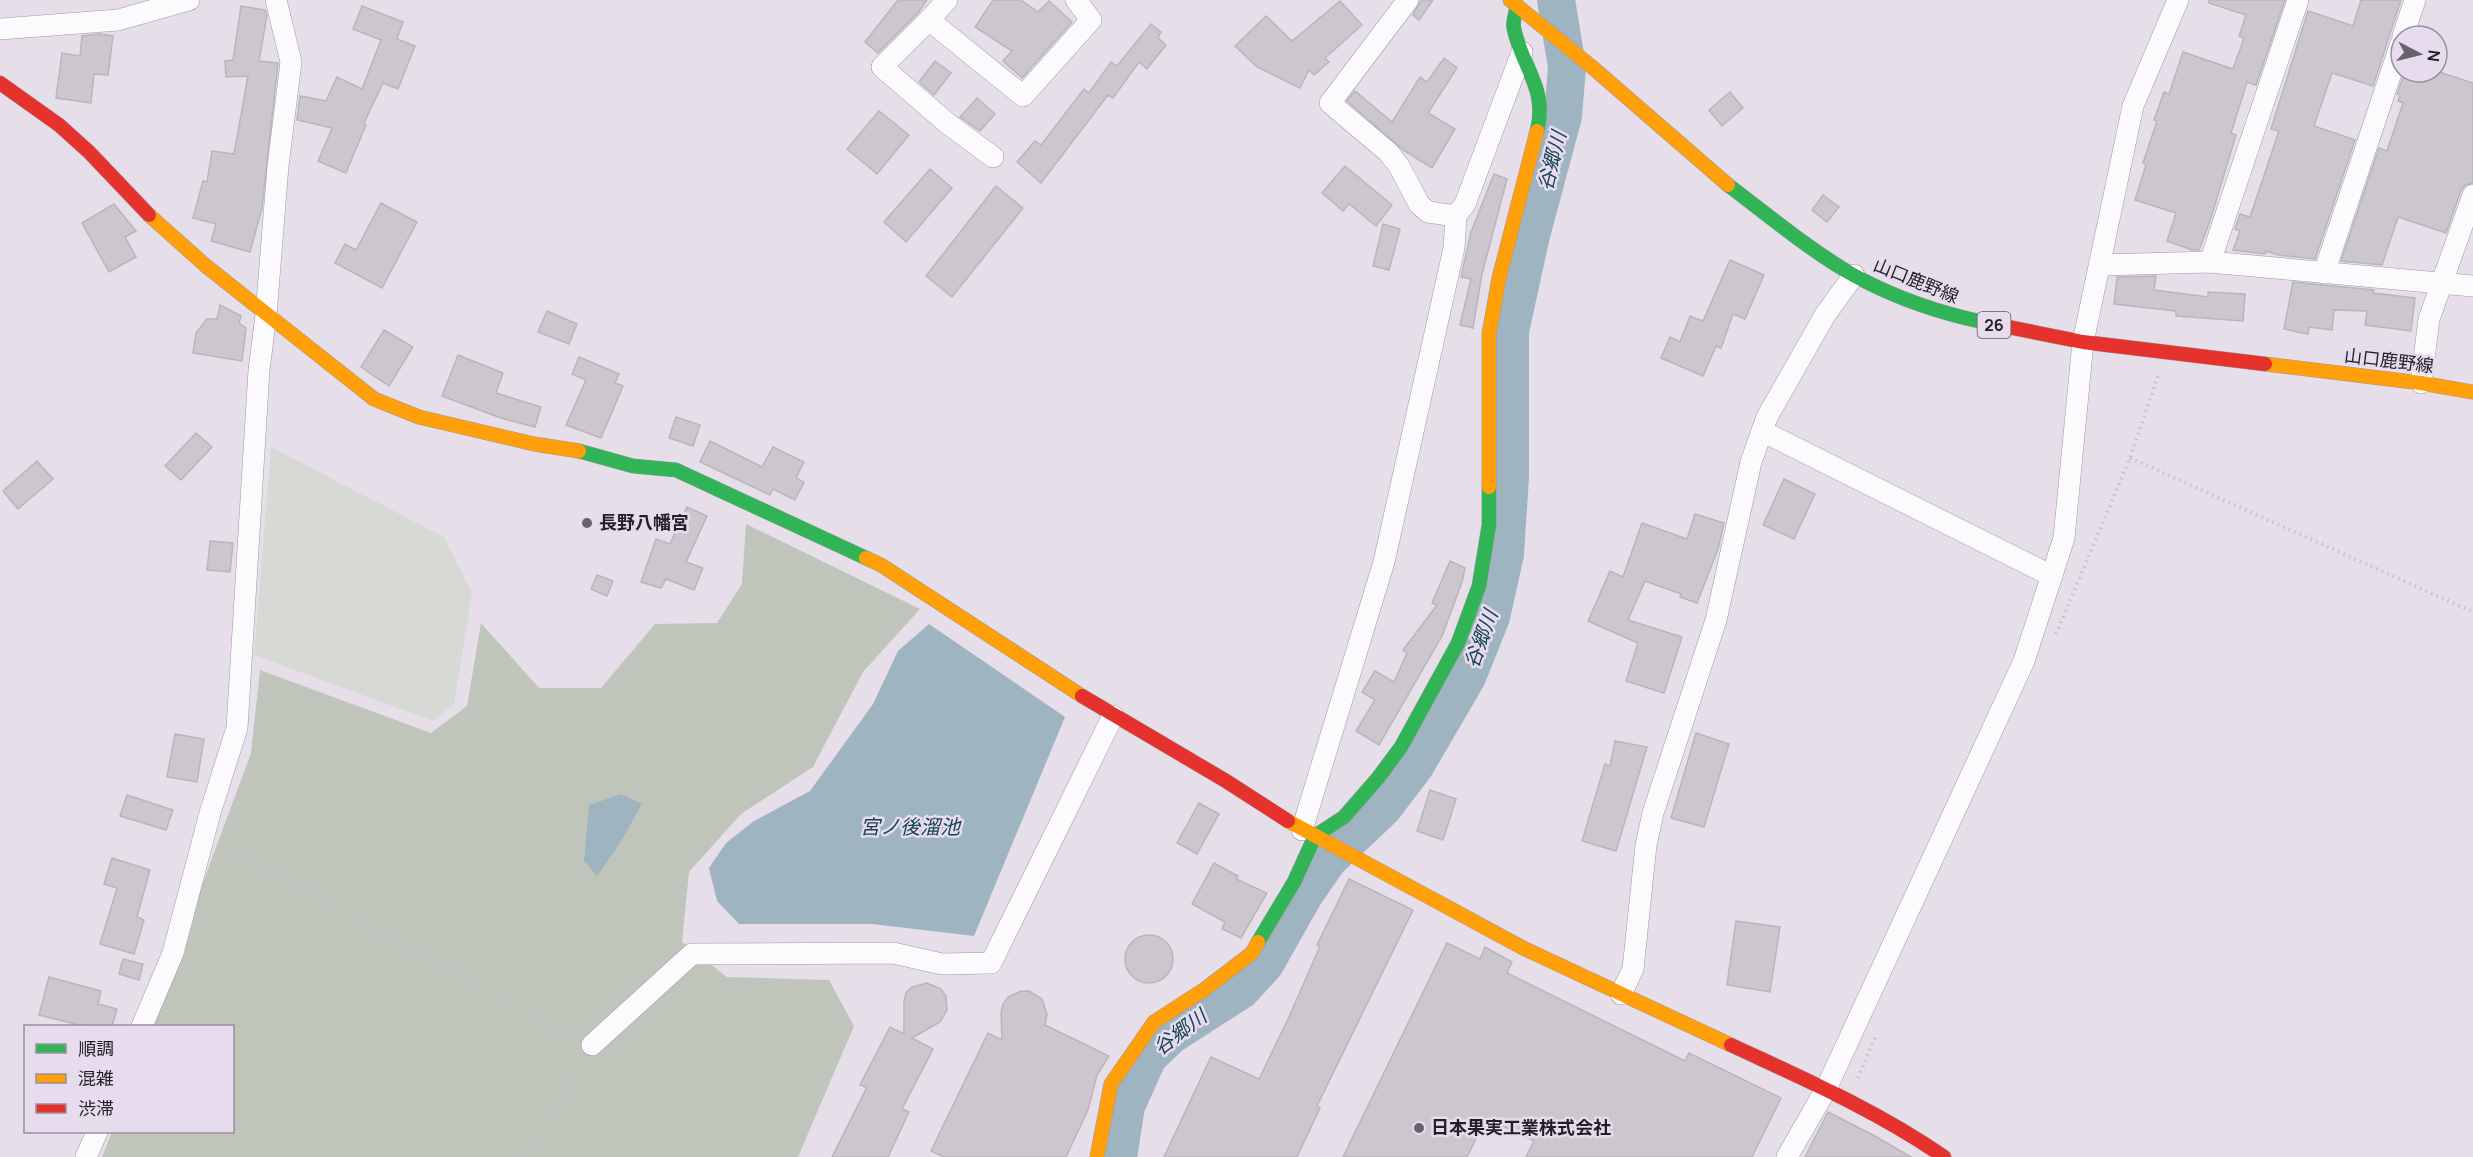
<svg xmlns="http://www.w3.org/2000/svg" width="2473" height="1157" font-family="Manrope,'Noto Sans JP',sans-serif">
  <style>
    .green { fill: #d7dad4 }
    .forest { fill: #c0c5bb }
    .water { fill: #9fb4c1 }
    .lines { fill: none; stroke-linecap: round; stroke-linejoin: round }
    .river { stroke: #9fb4c1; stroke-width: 38 }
    .building { fill: #ccc6ce; stroke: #bab5bd; stroke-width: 1.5 }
    .street-casing { stroke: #9e99a1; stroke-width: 22 }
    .fast-casing { stroke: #9e99a1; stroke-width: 15 }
    .slow-casing { stroke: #9e99a1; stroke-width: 15 }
    .jam-casing { stroke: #9e99a1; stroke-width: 15 }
    .path { stroke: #c6c3c8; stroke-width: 4; stroke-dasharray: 1.5 4.5; stroke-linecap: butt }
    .street { stroke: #fbfafc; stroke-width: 21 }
    .fast { stroke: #30b455; stroke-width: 14 }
    .slow { stroke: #ff9f0a; stroke-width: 14 }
    .jam { stroke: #e5322d; stroke-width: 14 }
    .poi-dot { fill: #68626b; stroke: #e7dbee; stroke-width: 2 }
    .labels { text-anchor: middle; stroke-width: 5; stroke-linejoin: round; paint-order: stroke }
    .shield { fill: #e7dbee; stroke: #5e5762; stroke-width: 1.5 }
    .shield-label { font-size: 16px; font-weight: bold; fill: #241f26 }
    .street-label { font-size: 18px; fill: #241f26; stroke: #e7dbee }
    .poi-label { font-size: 18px; font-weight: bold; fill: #241f26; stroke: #e7dbee; text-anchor: start }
    .water-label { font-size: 20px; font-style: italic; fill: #154354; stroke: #e7dbee }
  </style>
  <rect width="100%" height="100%" fill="#e6dfea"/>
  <path class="green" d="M271 447 444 537 472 593 454 704 433 721 254 655Z"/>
  <path class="forest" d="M746 524 920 609 863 672 813 767 741 814 689 872 682 942 727 977 829 980 854 1026 798 1157H102L112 1132H232V1026H150L251 753 260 670 431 733 467 706 481 623 539 688H601L655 624 717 623 742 584Z"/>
  <g class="water">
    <path d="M929 624 1065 717 974 936 872 924H739L717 901 709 868 726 843 754 821 810 791 873 704 898 651Z"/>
    <path d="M621 794 642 804 620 843 597 876 584 861 589 805Z"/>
  </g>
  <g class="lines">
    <path class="river" d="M1118 1157 1126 1106 1148 1057 1171 1035 1241 990 1265 964 1304 895 1328 860 1383 808 1415 766 1467 677 1491 617 1505 554 1510 477V331L1531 235 1563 116 1567 67 1556 0"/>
  </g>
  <g class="building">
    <path d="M898 0H927L918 13 878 53 865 42Z"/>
    <path d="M993 0H1021L1038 12 1049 1 1072 22 1022 78 1003 61 1012 51 975 27Z"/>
    <path d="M1421 0H1433L1419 20 1413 15Z"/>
    <path d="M2209 0H2285L2256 85 2247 82 2231 133 2236 135 2210 221 2199 250H2192L2167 241 2176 213 2135 200 2146 165 2143 163 2157 121 2154 120 2164 92 2169 94 2183 52 2233 69 2244 38 2239 36 2246 15 2209 3Z"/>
    <path d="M2361 0H2401L2373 86 2332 73 2314 126 2355 140 2315 259 2278 255 2266 251 2265 254 2233 250 2240 231 2235 229 2240 214 2250 217 2279 131 2271 129 2308 11 2353 26Z"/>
    <path d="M1340 1 1362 25 1325 58 1329 62 1314 75 1309 70 1300 88 1257 67 1235 46 1266 16 1292 41Z"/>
    <path d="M241 6 265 10 267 15 259 61 278 63 262 208 250 252 211 241 216 224 193 218 203 181 207 182 212 151 234 154 248 76 226 77 225 61 233 60Z"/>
    <path d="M362 6 403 22 397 39 415 46 398 89 383 83 364 123 366 125 346 173 318 161 332 128 297 120 300 96 326 101 337 77 362 89 381 40 353 29Z"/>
    <path d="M1151 24 1161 32 1158 38 1166 45 1147 69 1139 62 1113 98 1108 95 1041 183 1017 162 1035 141 1041 145 1084 89 1089 93 1111 62 1117 66Z"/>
    <path d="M100 34 113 36 108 75 94 74 91 103 56 98 62 53 80 56 82 36Z"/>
    <path d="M1444 58 1457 68 1428 113 1455 129 1432 168 1403 150 1347 101 1355 91 1392 122 1420 77 1427 82Z"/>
    <path d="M935 61 951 73 934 95 919 82Z"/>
    <path d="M2405 72H2439L2473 83V183L2465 185 2461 190 2446 233 2398 217 2382 265 2341 261 2379 148 2387 151 2403 103 2398 101 2400 95 2397 94Z"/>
    <path d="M1730 92 1743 108 1722 126 1709 110Z"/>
    <path d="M977 98 995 114 980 131 960 117Z"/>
    <path d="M879 111 909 135 877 174 847 149Z"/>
    <path d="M1345 166 1392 205 1376 226 1349 204 1343 211 1322 193Z"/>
    <path d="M930 169 952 188 906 242 884 222Z"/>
    <path d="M1494 174 1507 179 1482 274 1473 328 1460 325 1471 279 1461 277 1471 232Z"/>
    <path d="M996 186 1023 208 952 297 926 276Z"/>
    <path d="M1823 195 1839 207 1827 222 1812 210Z"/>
    <path d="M381 203 417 222 382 288 335 263 345 244 356 250Z"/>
    <path d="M114 204 136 231 125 237 136 257 109 272 82 223Z"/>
    <path d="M1383 224 1400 229 1389 270 1373 266Z"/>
    <path d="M1730 260 1764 275 1745 319 1733 314 1721 348 1716 346 1703 376 1661 358 1670 337 1680 342 1690 316 1703 321Z"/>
    <path d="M2156 276 2154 290 2208 297V292L2245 294 2243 321 2176 316V311L2114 304 2117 277Z"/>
    <path d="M2293 282 2374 290 2373 293 2415 298 2411 331 2365 325 2367 311 2334 310 2332 330 2309 327 2308 334 2284 329Z"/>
    <path d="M220 305 241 316 239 323 246 328 242 361 193 353 196 333 207 319H217Z"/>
    <path d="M547 311 577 324 569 344 538 332Z"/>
    <path d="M384 330 413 347 389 386 361 367Z"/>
    <path d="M458 355 503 373 496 393 541 407 535 427 501 418 442 396Z"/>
    <path d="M579 357 619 374 615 383 623 386 601 438 566 425 586 380 572 374Z"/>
    <path d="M676 417 700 425 693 446 669 438Z"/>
    <path d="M196 433 212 447 181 480 165 466Z"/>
    <path d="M710 441 762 467 773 447 804 462 796 478 804 482 795 500 773 489 770 495 700 462Z"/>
    <path d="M37 461 53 479 18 509 3 491Z"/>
    <path d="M1784 479 1815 494 1794 539 1763 525Z"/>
    <path d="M687 507 707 516 686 562 703 568 694 590 666 579 661 588 641 582 656 539 670 544Z"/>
    <path d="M1695 514 1724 523 1718 549 1697 603 1680 597 1681 594 1645 581 1628 620 1682 637 1664 693 1626 681 1638 643 1588 621 1610 571 1623 577 1642 523 1687 539Z"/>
    <path d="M210 541 233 543 230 572 207 570Z"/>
    <path d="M1450 561 1465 568 1462 582 1442 636 1379 745 1356 731 1375 700 1362 692 1375 671 1394 682 1407 653 1403 650 1437 605 1432 603Z"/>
    <path d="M597 575 613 581 607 596 591 589Z"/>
    <path d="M1696 733 1729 744 1704 827 1671 818Z"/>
    <path d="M175 734 204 739 197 782 167 777Z"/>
    <path d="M1615 741 1647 747 1616 851 1582 841 1605 764 1610 766Z"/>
    <path d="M1430 790 1456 799 1443 840 1417 831Z"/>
    <path d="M127 795 173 810 166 830 120 816Z"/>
    <path d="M1199 803 1219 814 1197 854 1177 843Z"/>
    <path d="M112 858 150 870 137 917 144 920 134 954 100 944 117 888 104 884Z"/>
    <path d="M1214 863 1238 876 1236 879 1267 893 1241 938 1222 929 1225 922 1192 904Z"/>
    <path d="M1349 879 1413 910 1317 1106 1320 1108 1297 1157H1164L1211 1057 1259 1079 1289 1017 1320 946 1317 945Z"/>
    <path d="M1736 921 1780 927 1770 992 1727 985Z"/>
    <circle cx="1149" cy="959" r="24"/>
    <path d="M1447 943 1480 959 1485 947 1512 962 1507 973 1685 1061 1689 1053 1781 1098 1752 1157H1526L1534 1141 1486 1118 1467 1157H1343Z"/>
    <path d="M123 959 143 964 139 980 119 974Z"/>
    <path d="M49 977 101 991 98 1004 117 1009 112 1026H83L39 1015Z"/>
    <path d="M927 983 941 989 946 996 947 1010 940 1022 912 1038 933 1049 902 1109 909 1112 888 1157H832L867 1087 860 1085 890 1027 904 1034V1001L906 993 912 987Z"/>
    <path d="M1021 991H1029L1042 999 1047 1014 1045 1025 1109 1056 1097 1075 1088 1110 1066 1157H944L931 1151 988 1033 1002 1040 1001 1012 1003 1004 1008 997Z"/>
    <path d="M1828 1112 1873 1135 1911 1157H1805Z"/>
  </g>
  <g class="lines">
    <g class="street-casing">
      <g id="street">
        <path d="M947 0 929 20 1023 96 1091 20 1076 0"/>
        <path d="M1408 0 1330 103 1388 152 1399 166 1419 204 1428 212 1456 216 1465 204 1522 52"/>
        <path d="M929 20 882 67 947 123 993 157"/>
        <path d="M0 29 118 20 189 0"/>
        <path d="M2403 36 2415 0"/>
        <path d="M2210 262 2298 0"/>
        <path d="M2100 265 2210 262 2473 286"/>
        <path d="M2324 273 2401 43"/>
        <path d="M2421 383 2429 319 2473 195"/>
        <path d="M1762 431 2052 576"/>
        <path d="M1302 830 1384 562 1454 248 1456 216"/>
        <path d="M1621 994 1633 969 1646 845 1653 813 1716 620 1751 462 1767 417 1825 315 1854 275"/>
        <path d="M142 1026 173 953 210 813 237 728 259 370 266 315 278 166 291 62 276 0"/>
        <path d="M592 1045 692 954 893 953 942 964 991 963 1113 716"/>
        <path d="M86 1157 97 1132"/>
        <path d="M1787 1157 1826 1089 2024 661 2064 538 2083 342 2133 106 2178 0"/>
      </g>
    </g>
    <g class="fast-casing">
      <g id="fast">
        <path d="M1517 6C1516 13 1512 22 1514 29 1522 67 1548 89 1537 131"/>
        <path d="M1728 185C1768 215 1812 252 1855 276 1896 298 1942 314 1988 323"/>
        <path d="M579 451 633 466 676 470 866 558"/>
        <path d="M1258 942 1294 882 1315 836 1344 817 1378 778 1401 747 1458 643 1479 586 1489 525V487"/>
      </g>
    </g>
    <g class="slow-casing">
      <g id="slow">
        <path d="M1510 0 1592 67 1728 185"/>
        <path d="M149 215 206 266 374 399 419 417 534 444 579 451"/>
        <path d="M2265 364 2421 383 2473 392"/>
        <path d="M1489 487V334L1499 278 1537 131"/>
        <path d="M866 558 881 565 1082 696"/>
        <path d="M1288 821 1523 948 1731 1045"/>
        <path d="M1097 1157 1111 1084 1154 1022 1205 989 1252 953 1258 942"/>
      </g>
    </g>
    <g class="jam-casing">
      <g id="jam">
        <path d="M0 83 59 125 89 152 149 215"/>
        <path d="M1988 323 2083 342 2265 364"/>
        <path d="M1082 696 1226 781 1288 821"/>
        <path d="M1731 1045C1804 1079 1878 1111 1944 1157"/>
      </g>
    </g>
    <g class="path">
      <path d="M2130 458 2473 612"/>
      <path d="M2056 634 2130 458 2158 376"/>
      <path d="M220 848 313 893 370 928 576 1038"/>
      <path d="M1858 1078 1876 1035"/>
      <path d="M519 1157 557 1110 583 1063"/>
    </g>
    <use href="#street" class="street"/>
    <use href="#fast" class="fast"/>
    <use href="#slow" class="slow"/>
    <use href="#jam" class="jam"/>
  </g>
  <g class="poi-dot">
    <circle cx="587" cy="523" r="6"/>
    <circle cx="1419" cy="1128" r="6"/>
  </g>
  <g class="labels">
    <rect class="shield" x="1977.5" y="312" width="33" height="26" rx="4.5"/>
    <g class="shield-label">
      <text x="1994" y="331">26</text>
    </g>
    <g class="street-label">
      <text transform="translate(1916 281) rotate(22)" y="6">山口鹿野線</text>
      <text transform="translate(2389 361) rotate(7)" y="6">山口鹿野線</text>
    </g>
    <g class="poi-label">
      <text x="599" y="529">長野八幡宮</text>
      <text x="1431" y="1134">日本果実工業株式会社</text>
    </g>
    <g class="water-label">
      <text transform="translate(1552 161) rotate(-76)" y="7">谷郷川</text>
      <text transform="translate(1481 639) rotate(-70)" y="7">谷郷川</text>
      <text x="910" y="834">宮ノ後溜池</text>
      <text transform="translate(1180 1032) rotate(-37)" y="7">谷郷川</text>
    </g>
  </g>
  <rect x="24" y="1025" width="210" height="108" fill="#e7dbee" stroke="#99909e" stroke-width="1.5"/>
  <rect x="36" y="1044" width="30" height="9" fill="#30b455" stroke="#99909e" stroke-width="1.5"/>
  <text x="78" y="1055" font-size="18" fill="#241f26">順調</text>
  <rect x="36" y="1074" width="30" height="9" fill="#ff9f0a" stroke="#99909e" stroke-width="1.5"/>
  <text x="78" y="1085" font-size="18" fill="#241f26">混雑</text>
  <rect x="36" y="1104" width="30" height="9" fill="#e5322d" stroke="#99909e" stroke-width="1.5"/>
  <text x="78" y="1115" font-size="18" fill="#241f26">渋滞</text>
  <g transform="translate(2419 54) rotate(97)"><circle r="28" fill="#e7dbee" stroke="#99909e" stroke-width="1.5"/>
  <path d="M0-4.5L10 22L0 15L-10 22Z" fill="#68626b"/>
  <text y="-9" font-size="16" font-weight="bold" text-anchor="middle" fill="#241f26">N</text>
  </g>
</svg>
